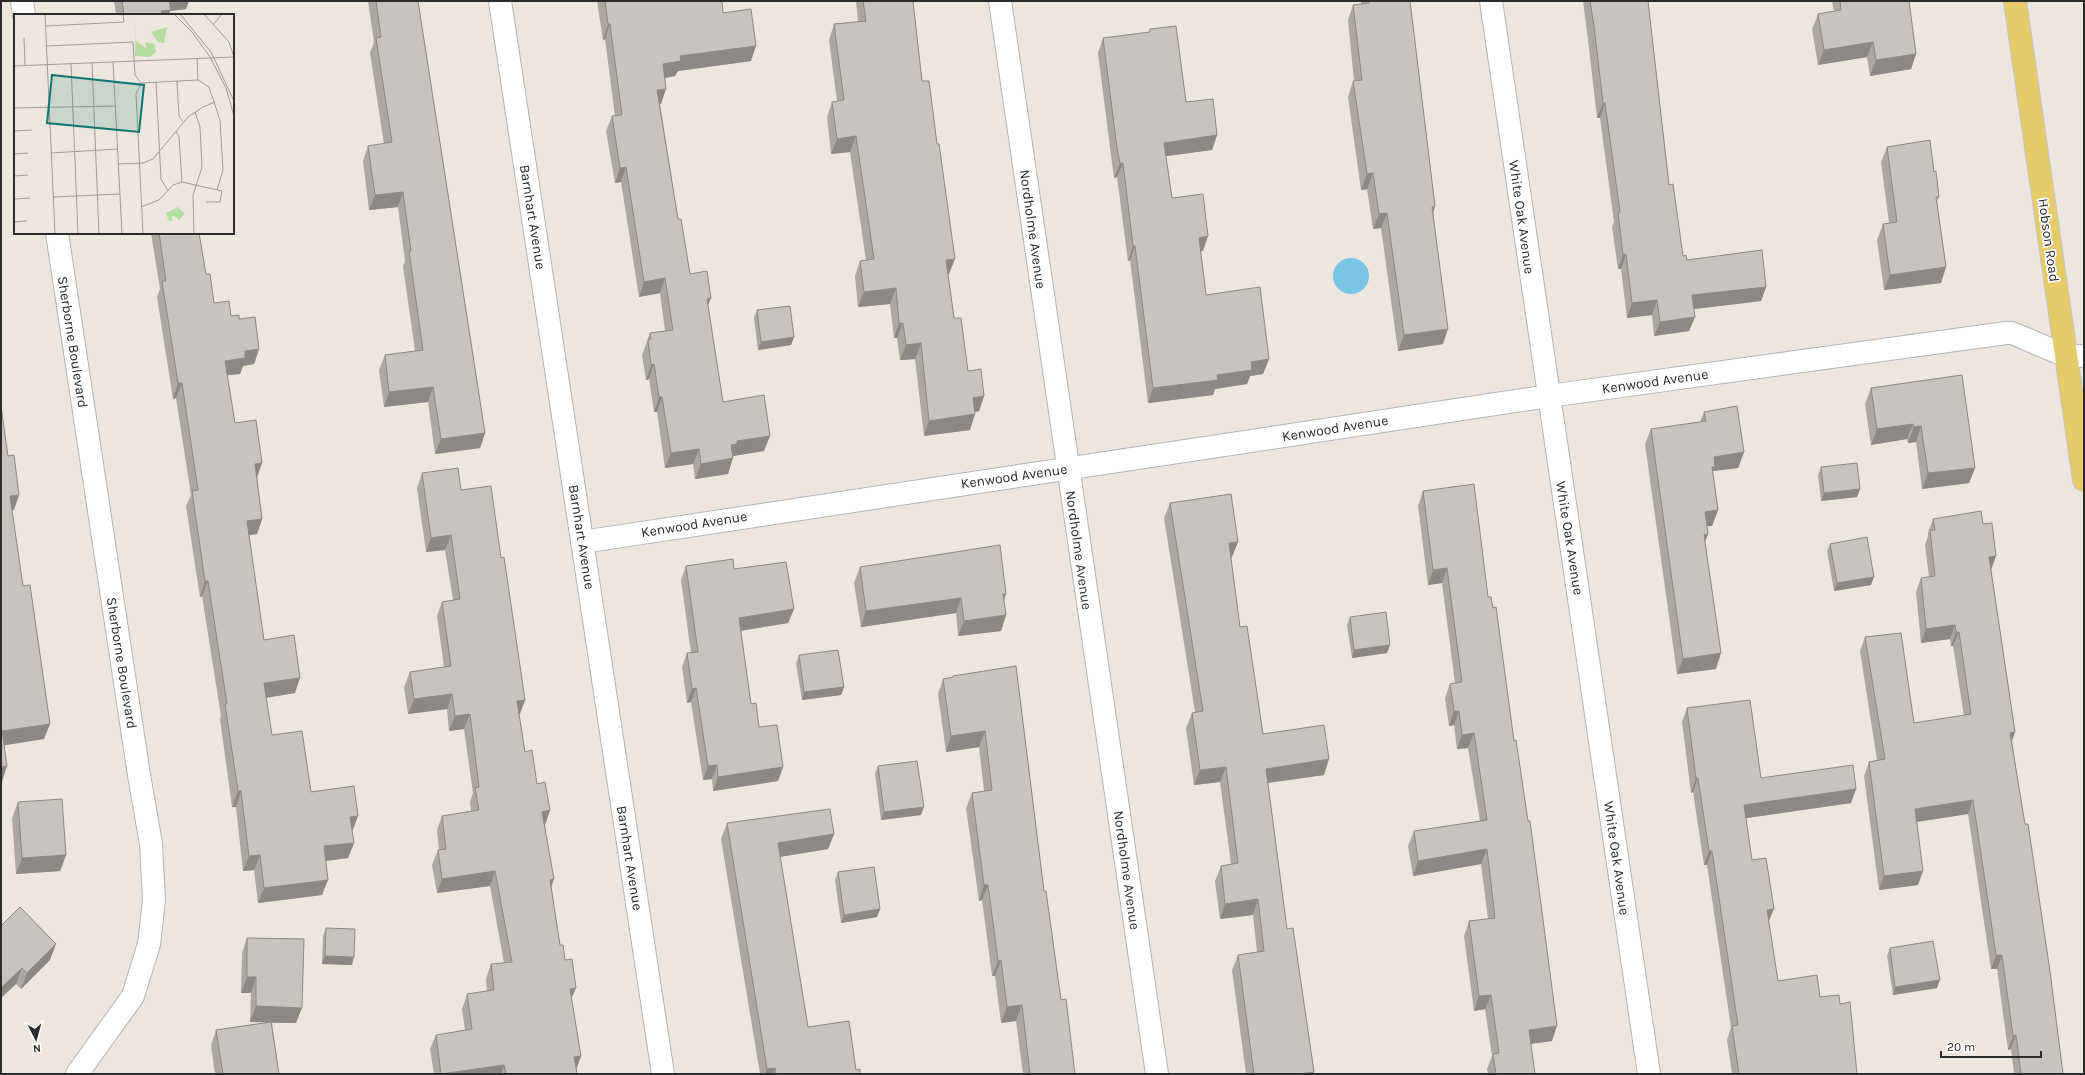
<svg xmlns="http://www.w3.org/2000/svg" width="2085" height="1075" font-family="Karla,sans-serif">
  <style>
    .water { fill: #7ac6e5 }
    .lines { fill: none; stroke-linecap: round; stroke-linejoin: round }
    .minor-casing { stroke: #b2b4bd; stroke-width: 24 }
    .major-casing { stroke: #c4c4c4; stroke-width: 24 }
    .minor { stroke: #fff; stroke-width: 22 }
    .major { stroke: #e6cc69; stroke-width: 22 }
    .wall { fill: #aba8a3 }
    .shaded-wall { fill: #8b8885 }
    .building { fill: #c7c3be; stroke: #8b8885 }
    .labels { text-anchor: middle; stroke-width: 3.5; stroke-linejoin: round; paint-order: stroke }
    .street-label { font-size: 14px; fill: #2b2b2b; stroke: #fff }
    .inset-road { fill: none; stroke: #9f9b96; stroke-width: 1 }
    .view { fill: #0f766e; fill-opacity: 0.15; stroke: #0f766e; stroke-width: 2 }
    .inset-edge { fill: none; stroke: #2b2b2b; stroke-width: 2 }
  </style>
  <rect width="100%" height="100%" fill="#ece6de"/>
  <circle class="water" cx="1351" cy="276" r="18"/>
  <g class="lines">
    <g class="minor-casing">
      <g id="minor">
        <path d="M22 1 24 15"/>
        <path d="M500 1 663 1074"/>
        <path d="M1000 1 1157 1074"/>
        <path d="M1491 1 1649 1074"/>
        <path d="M57 233 139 775 151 844 154 900 149 944 133 996 77 1074"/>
        <path d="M582 542 1549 396 2006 333H2012L2066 356H2084"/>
      </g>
    </g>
    <g class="major-casing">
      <path id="major" d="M2015 1 2084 480"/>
    </g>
    <use href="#minor" class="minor"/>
    <use href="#major" class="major"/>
  </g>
  <g class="wall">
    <path d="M114 1H189L186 9 170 11 169 15H116Z"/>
    <path d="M368 1H418L485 433 480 448 435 454 428 402 384 407 379 370 385 355 415 351 403 266 405 261 398 207 369 210 363 161 368 146 384 144 370 53 374 42Z"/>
    <path d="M597 1H722L723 13 751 61 678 71 675 76 665 78 661 104H660L678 219 690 274 708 306 723 402 764 451 733 456 728 474 695 479 693 464 665 468 657 412H654L649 379 646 380 642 355 650 333 665 331 660 293 639 297 621 182 615 183 606 131 612 116H615L605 39 603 40Z"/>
    <path d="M856 1H913L922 81 949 274H948L954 318 968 371 984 396 979 411 975 412 970 430 924 436 915 359 900 360 897 338H894L890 304 858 307 855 276 860 261 866 260 850 152 831 154 827 117 832 102 837 101 829 40 834 24 858 22Z"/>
    <path d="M1361 1H1410L1435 206 1433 214 1443 344 1398 351 1381 228 1373 229 1367 189 1361 190 1348 97 1353 81H1354L1348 20 1353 5 1361 4Z"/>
    <path d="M1583 1H1648L1669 185 1683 256 1687 260 1766 287 1761 301 1694 309 1695 317 1689 331 1654 336 1652 315 1627 318 1621 269H1618L1612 227 1614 222 1600 118H1597L1588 40Z"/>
    <path d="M1832 1H1909L1916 54 1911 69 1870 76 1867 57 1818 65 1812 29 1818 14 1834 11Z"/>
    <path d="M1150 29 1186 102 1217 135 1212 150 1166 156 1172 198 1203 251H1201L1206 295 1269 359 1263 374 1250 376 1247 384 1215 389 1213 395 1148 403 1130 260 1128 261 1117 177 1114 178 1112 163 1098 53 1103 38 1149 32Z"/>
    <path d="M1887 147 1934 172 1939 197 1937 201 1946 267 1941 283 1884 290 1877 240 1883 224 1889 223 1881 162Z"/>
    <path d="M151 233H202H199L206 274 214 303 231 316 239 319 259 349 254 364 243 366 240 374 227 375 235 423 262 463 257 478 262 519 257 534 249 535 264 640 295 693 266 698 272 735 311 792 352 832 354 843 348 858 326 861 322 895 258 903 254 870 243 871 236 807H232L220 719 221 716 202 596 200 597 186 506 191 495 176 398 173 399 157 297 160 289Z"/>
    <path d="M757 310 794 337 791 345 758 350 754 318Z"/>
    <path d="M1871 388 1975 468 1969 483 1922 489 1916 442 1908 443 1907 439 1871 445 1865 404Z"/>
    <path d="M1704 412 1744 452 1738 468 1713 471V473L1718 510 1712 526H1707L1708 534 1705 541 1716 669 1677 674 1645 444 1651 429 1700 422Z"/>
    <path d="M1821 467 1860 489 1857 497 1821 501 1818 475Z"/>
    <path d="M422 473 461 490 501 558 525 700 519 714 525 752 537 784 550 810 545 825 551 888 560 945 565 960 581 1056 576 1070 577 1074H434L430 1049 436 1035 465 1030 462 1009 467 994 487 991 486 979 491 964 504 963 490 886 437 893 432 865 438 850H439L437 830 442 816 471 811 470 802 473 793 464 729 449 731 447 709 408 714 404 687 410 672 444 667 437 616 442 602 453 600 445 550 426 552 417 488Z"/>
    <path d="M1423 491 1488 597 1552 1041 1531 1044 1535 1074H1488L1487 1069 1492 1056 1485 1009 1474 1011 1464 936 1469 921 1488 919 1481 864 1413 876 1408 846 1414 831 1480 821 1468 748 1457 749 1454 725 1449 726 1445 698 1450 684 1455 683 1442 583 1428 585 1418 506Z"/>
    <path d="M1170 503 1232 557 1231 558 1240 627 1263 734 1324 775 1268 783 1287 929 1314 1072 1313 1074H1246L1232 970 1238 955 1257 952 1253 915 1220 919 1215 881 1221 866 1231 864 1220 782 1194 785 1186 728 1192 713 1195 712 1164 518Z"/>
    <path d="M1933 519 1983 524 1996 556 1991 569 2015 732 2012 741 2063 1074H2014L2011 1049 2008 1050 1997 969H1991L1968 814 1916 822 1918 885 1879 890 1864 776 1869 762 1877 760 1860 651 1865 637 1914 723 1964 716 1953 646H1951L1950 639 1921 643 1916 592 1921 578 1929 577 1925 545 1928 536V533Z"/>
    <path d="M1830 544 1871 585 1834 591 1827 551Z"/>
    <path d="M686 566 734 569 794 609 788 623 740 631 751 704 759 727 783 767 778 781 713 791 712 779 703 780 691 702 687 703 682 667 687 653H691L681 580Z"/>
    <path d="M860 567 1004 600 1006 615 1001 631 958 636 956 613 861 627 854 583Z"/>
    <path d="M1350 617 1387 653 1352 658 1347 625Z"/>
    <path d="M799 655 844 687 841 695 802 700 796 663Z"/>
    <path d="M1016 666 1044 891 1061 1000 1075 1074H1023L1016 1021 1001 1023 995 976H992L982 900 979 901 966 808 972 793 984 791 979 747 946 752 938 694 943 679 952 677 953 676Z"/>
    <path d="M1687 708 1761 778 1851 803 1746 818 1752 860 1769 922 1778 981 1820 997 1840 1004 1857 1074H1732L1727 1040 1731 1028 1707 865H1704L1693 792 1691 793 1682 722Z"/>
    <path d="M878 766 921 815 881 820 875 774Z"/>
    <path d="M18 802 66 855 60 871 16 874 12 818Z"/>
    <path d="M727 823 834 834 828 849 780 857 808 1027 860 1074H760L721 839Z"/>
    <path d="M838 872 880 909 877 917 841 923 835 880Z"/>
    <path d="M1 926 50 960 21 989 16 984 1 998Z"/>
    <path d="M326 928 352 965 322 964 323 936Z"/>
    <path d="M247 938 296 1023H272L279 1074H215L211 1046 216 1030 268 1022H250L251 993H241L242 953Z"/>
    <path d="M1890 948 1937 988 1893 995 1887 956Z"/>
  </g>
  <g class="shaded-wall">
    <path d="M167 1H189L186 9 170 11 169 15H160Z"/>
    <path d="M608 24H610L605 39 603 40Z"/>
    <path d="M1873 42 1867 57 1818 65 1824 50Z"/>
    <path d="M756 46 751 61 678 71 675 76 658 79 663 64 680 56Z"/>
    <path d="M1916 54 1911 69 1870 76 1876 60Z"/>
    <path d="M666 89 661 104 652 105 657 90Z"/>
    <path d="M1603 103H1605L1600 118H1597Z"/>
    <path d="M1217 135 1212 150 1159 157 1164 143Z"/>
    <path d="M856 136 850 152 831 154 837 139Z"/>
    <path d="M1120 163H1123L1117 177 1114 178Z"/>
    <path d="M626 167 621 182 615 183 620 168Z"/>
    <path d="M1373 173 1367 189 1361 190 1367 174Z"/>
    <path d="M403 192 398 207 369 210 375 195Z"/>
    <path d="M1435 206 1430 222 1432 207Z"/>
    <path d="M1387 213 1381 228 1373 229 1379 214Z"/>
    <path d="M1208 236 1203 251 1194 252 1199 238Z"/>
    <path d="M1133 246H1135L1130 260 1128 261Z"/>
    <path d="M1626 254 1621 269H1618L1623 255Z"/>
    <path d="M955 259 949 274 941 275 946 260Z"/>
    <path d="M1946 267 1941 283 1884 290 1890 275Z"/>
    <path d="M665 278 660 293 639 297 644 282Z"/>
    <path d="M1766 287 1761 301 1686 310 1692 295Z"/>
    <path d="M896 288 890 304 858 307 864 292Z"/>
    <path d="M711 298 705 313 707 299Z"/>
    <path d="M1657 300 1652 315 1627 318 1632 303Z"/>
    <path d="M1695 317 1689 331 1654 336 1660 322Z"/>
    <path d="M899 323H903L897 338H894Z"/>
    <path d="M1448 329 1443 344 1398 351 1404 335Z"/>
    <path d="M794 337 791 345 758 350 761 342Z"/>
    <path d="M921 343 915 359 900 360 906 345Z"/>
    <path d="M259 349 254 364 243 366 240 374 219 376 225 361 245 351Z"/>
    <path d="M1269 359 1263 374 1250 376 1247 384 1215 389 1213 395 1148 403 1153 388 1217 375 1251 362Z"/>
    <path d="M654 364 649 379 646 380 651 365Z"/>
    <path d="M178 383H182L176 398 173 399Z"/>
    <path d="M433 387 428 402 384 407 389 392Z"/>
    <path d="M984 396 979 411 968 414 973 398Z"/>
    <path d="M659 397H662L657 412H654Z"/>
    <path d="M975 414 970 430 924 436 929 421Z"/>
    <path d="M1913 424 1907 439 1871 445 1877 429Z"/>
    <path d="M1921 426 1916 442 1908 443 1914 427Z"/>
    <path d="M485 433 480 448 435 454 441 439Z"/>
    <path d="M770 436 764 451 733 456V458L728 474 695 479 701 464 737 441Z"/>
    <path d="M699 449 693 464 665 468 671 453Z"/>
    <path d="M1744 452 1738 468 1713 471 1710 482 1714 457Z"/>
    <path d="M262 463 256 479 255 464Z"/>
    <path d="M1975 468 1969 483 1922 489 1928 473Z"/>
    <path d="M1860 489 1857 497 1821 501 1824 493Z"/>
    <path d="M19 495 14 510 5 512 10 496Z"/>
    <path d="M1718 510 1712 526 1700 527 1705 512Z"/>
    <path d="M262 519 257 534 241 536 247 521Z"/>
    <path d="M1708 534 1702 550 1704 535Z"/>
    <path d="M451 535 445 550 426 552 431 538Z"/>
    <path d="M1238 542 1232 557 1223 559 1229 543Z"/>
    <path d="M1996 556 1991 570 1989 557Z"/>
    <path d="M1447 568 1442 583 1428 585 1433 570Z"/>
    <path d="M1874 577 1871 585 1834 591 1837 583Z"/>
    <path d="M205 581H208L202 596 200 597Z"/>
    <path d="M1003 594H1006L1001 609Z"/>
    <path d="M961 598 956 613 861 627 866 611Z"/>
    <path d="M794 609 788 623 733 632 739 618Z"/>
    <path d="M1006 615 1001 631 958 636 964 621Z"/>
    <path d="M1955 625 1950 639 1921 643 1926 629Z"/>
    <path d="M1956 632H1959L1953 646H1951Z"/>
    <path d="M1390 645 1387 653 1352 658 1354 650Z"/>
    <path d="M1721 653 1716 669 1677 674 1683 659Z"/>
    <path d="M300 678 295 693 258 699 264 683Z"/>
    <path d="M844 687 841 695 802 700 804 692Z"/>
    <path d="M696 688 691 702 687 703 692 689Z"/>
    <path d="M452 694 447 709 408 714 414 699Z"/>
    <path d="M525 700 520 714 512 715 517 701Z"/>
    <path d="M1454 711H1459L1454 725 1449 726Z"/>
    <path d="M470 714 464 729 449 731 455 716Z"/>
    <path d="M50 724 44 739 1 746 2 731Z"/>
    <path d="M985 731 979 747 946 752 951 736Z"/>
    <path d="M2015 732 2010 746V733Z"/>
    <path d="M1474 733 1468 748 1457 749 1462 735Z"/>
    <path d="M1329 759 1324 775 1260 784 1266 769Z"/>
    <path d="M717 765 712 779 703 780 708 766Z"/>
    <path d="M7 766 2 782H1V767Z"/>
    <path d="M783 767 778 781 713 791 718 777Z"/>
    <path d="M1226 767 1220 782 1194 785 1200 770Z"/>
    <path d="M1696 778H1698L1693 792 1691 793Z"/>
    <path d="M1856 789 1851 803 1739 819 1744 805Z"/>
    <path d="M238 791H241L236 807H232Z"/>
    <path d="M1973 800 1968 814 1909 823 1915 809Z"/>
    <path d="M924 807 921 815 881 820 884 812Z"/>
    <path d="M550 810 545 825 542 812Z"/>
    <path d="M358 816 352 832 350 817Z"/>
    <path d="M834 834 828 849 772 858 778 843Z"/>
    <path d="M354 843 348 858 318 862 324 846Z"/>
    <path d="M1487 849 1481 864 1413 876 1418 861Z"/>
    <path d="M1709 851H1712L1707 865H1704Z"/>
    <path d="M66 855 60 871 16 874 22 858Z"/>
    <path d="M260 855 254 870 243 871 249 856Z"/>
    <path d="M495 871 490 886 437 893 442 879Z"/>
    <path d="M1923 871 1918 885 1879 890 1884 876Z"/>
    <path d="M554 879 549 894 550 880Z"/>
    <path d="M328 880 322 895 258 903 264 888Z"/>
    <path d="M984 885H988L982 900 979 901Z"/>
    <path d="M1258 899 1253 915 1220 919 1225 904Z"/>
    <path d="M880 909 877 917 841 923 844 915Z"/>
    <path d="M1774 909 1768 923 1767 910Z"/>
    <path d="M56 944 50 960 21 989 27 973Z"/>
    <path d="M1996 955H2002L1997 969H1991Z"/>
    <path d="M325 956 354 957 352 965 322 964Z"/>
    <path d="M1001 960 995 976H992L998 961Z"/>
    <path d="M22 968 16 984 1 998V988Z"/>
    <path d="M247 977H256L251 993H241Z"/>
    <path d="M1940 980 1937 988 1893 995 1895 987Z"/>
    <path d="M576 988 570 1002V989Z"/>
    <path d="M1491 995 1485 1009 1474 1011 1479 996Z"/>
    <path d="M1022 1005 1016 1021 1001 1023 1007 1007Z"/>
    <path d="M256 1006 302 1008 296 1023 250 1022Z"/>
    <path d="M1557 1026 1552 1041 1523 1045 1529 1030Z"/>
    <path d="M2016 1035 2011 1049 2008 1050 2013 1036Z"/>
    <path d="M581 1056 576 1070 574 1057Z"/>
    <path d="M504 1065 501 1074H443Z"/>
    <path d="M775 1068 773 1074H765L767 1069Z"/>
    <path d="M1314 1072 1313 1074H1299Z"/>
  </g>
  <g class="building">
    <path d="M122 1H169L171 10 161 11 162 15H124Z"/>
    <path d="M376 1H418L485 433 441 439 433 387 389 392 385 355 423 350 409 251H411L403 192 375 195 368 146 392 142 376 38 381 37Z"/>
    <path d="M605 1H722L723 13 751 9 756 46 680 56 681 61 663 64 666 89 657 90 678 219H681L690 274 707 271 711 298 707 299 723 402 764 395 770 436 737 441V444L731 445 733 458 701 464 699 449 671 453 662 397H659L654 364 651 365 648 340 651 339 650 333 673 330 665 278 644 282 626 167 620 168 612 116 622 115 610 24H608Z"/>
    <path d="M863 1H913L922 81H929L937 144H939L955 259 946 260 954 318H961L968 371 981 369 984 396 973 398 975 414 929 421 921 343 906 345 903 323H899L896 288 864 292 860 261 874 259 856 136 837 139 832 102 844 100 834 24 866 21Z"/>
    <path d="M1369 1H1410L1435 206 1432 207 1448 329 1404 335 1387 213 1379 214 1373 173 1367 174 1353 81 1362 80 1353 5 1369 3Z"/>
    <path d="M1590 1H1648L1669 185 1673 184 1683 256 1686 255 1687 260 1762 250 1766 287 1692 295 1695 317 1660 322 1657 300 1632 303 1626 254 1623 255 1618 213 1620 212 1605 103H1603L1594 26Z"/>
    <path d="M1840 1H1909L1916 54 1876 60 1873 42 1824 50 1818 14 1841 10Z"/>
    <path d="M1176 26 1186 102 1213 99 1217 135 1164 143 1172 198 1203 194 1208 236 1199 238 1206 295 1260 287 1269 359 1251 362 1252 370 1217 375 1218 380 1153 388 1135 246H1133L1123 163H1120L1117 148 1103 38 1150 32V29Z"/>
    <path d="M1930 140 1934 172 1936 171 1939 197H1936L1946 267 1890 275 1883 224 1897 222 1887 147Z"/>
    <path d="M159 233H199L206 274H210L214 303 229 301 231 316 239 315V319L255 317 259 349 245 351V358L225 361 235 423 256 420 262 463 255 464 262 519 247 521 264 640 294 635 300 678 264 683 272 735 302 731 311 792 354 786 358 816 350 817 354 843 324 846 328 880 264 888 260 855 249 856 241 791H238L225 704H227L208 581H205L192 491 198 490 182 383H178L162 281H166Z"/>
    <path d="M790 306 794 337 761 342 757 310Z"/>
    <path d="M1962 375 1975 468 1928 473 1921 426 1914 427 1913 424 1877 429 1871 388Z"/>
    <path d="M1 406 8 456 14 455 19 495 10 496 23 586 30 585 50 724 2 731 7 766 1 767Z"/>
    <path d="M1737 406 1744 452 1714 457 1715 467H1712L1718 510 1705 512 1708 534 1704 535 1721 653 1683 659 1651 429 1706 421 1704 412Z"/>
    <path d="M1857 463 1860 489 1824 493 1821 467Z"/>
    <path d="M458 468 461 490 491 486 501 558 504 557 525 700 517 701 525 752 532 750 537 784 545 782 550 810 542 812 554 879 550 880 560 945H563L565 960 572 959 576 988 570 989 581 1056 574 1057 577 1074H506L504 1065 441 1074 436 1035 472 1029 467 994 494 990 491 964 512 962 495 871 442 879 438 850 446 849 442 816 479 810 475 788 479 787 470 714 455 716 452 694 414 699 410 672 451 666 442 602 460 599 451 535 431 538 422 473Z"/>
    <path d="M1474 484 1488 597H1491L1493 608 1496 607 1514 741 1516 740 1528 821H1530L1557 1026 1529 1030 1535 1074H1496L1493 1054 1499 1053 1491 995 1479 996 1469 921 1495 918 1487 849 1418 861 1414 831 1487 820 1474 733 1462 735 1459 711H1454L1450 684 1462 682 1447 568 1433 570 1423 491Z"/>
    <path d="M1231 494 1238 542 1229 543 1240 627 1247 626 1263 734 1324 725 1329 759 1266 769 1287 929 1293 928 1314 1072 1299 1074H1254L1238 955 1264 951 1258 899 1225 904 1221 866 1238 863 1226 767 1200 770 1192 713 1203 711 1170 503Z"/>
    <path d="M1981 511 1983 524 1992 523 1996 556 1989 557 2015 732 2010 733 2025 824H2028L2050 971 2063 1074H2021L2016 1035 2013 1036 2002 955H1996L1973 800 1915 809 1923 871 1884 876 1869 762 1885 759 1865 637 1901 633 1914 723 1971 714 1959 632H1956L1955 625 1926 629 1921 578 1935 576 1930 530H1935L1933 519Z"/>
    <path d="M1867 537 1874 577 1837 583 1830 544Z"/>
    <path d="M1000 545 1006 594H1003L1006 615 964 621 961 598 866 611 860 567Z"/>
    <path d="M733 559 734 569 786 562 794 609 739 618 751 704 756 703 759 727 777 725 783 767 718 777 717 765 708 766 696 688 692 689 687 653 698 652 686 566Z"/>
    <path d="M1386 612 1390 645 1354 650 1350 617Z"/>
    <path d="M838 650 844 687 804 692 799 655Z"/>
    <path d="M1016 666 1044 891H1046L1061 1000 1066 999 1075 1074H1030L1022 1005 1007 1007 1001 960 998 961 988 885H984L972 793 992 790 985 731 951 736 943 679 953 677V676Z"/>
    <path d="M1750 700 1761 778 1853 765 1856 789 1744 805 1752 860 1766 858 1774 909 1767 910 1778 981 1817 975 1820 997 1839 995 1840 1004 1850 1002 1857 1074H1739L1732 1026 1738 1025 1712 851H1709L1698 778H1696L1687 708Z"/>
    <path d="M917 761 924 807 884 812 878 766Z"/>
    <path d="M62 799 66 855 22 858 18 802Z"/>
    <path d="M830 809 834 834 778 843 808 1027 849 1021 856 1070 860 1069V1074H776L775 1068 767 1069 727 823Z"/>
    <path d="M874 867 880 909 844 915 838 872Z"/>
    <path d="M20 907 56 944 27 973 22 968 1 988V926Z"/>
    <path d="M326 928 355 929 354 957 325 956Z"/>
    <path d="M247 938 304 939 302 1008 256 1006V977H247Z"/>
    <path d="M1933 941 1940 980 1895 987 1890 948Z"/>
    <path d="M271 1022 279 1074H223L216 1030Z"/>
  </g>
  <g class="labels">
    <g class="street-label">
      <text transform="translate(533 217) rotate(81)" y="5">Barnhart Avenue</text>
      <text transform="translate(1522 217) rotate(82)" y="5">White Oak Avenue</text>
      <text transform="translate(1033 229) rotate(82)" y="5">Nordholme Avenue</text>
      <text transform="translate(2049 240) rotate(82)" y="5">Hobson Road</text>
      <text transform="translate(73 342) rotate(81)" y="5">Sherborne Boulevard</text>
      <text transform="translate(1655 381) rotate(-8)" y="5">Kenwood Avenue</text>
      <text transform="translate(1335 428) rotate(-9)" y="5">Kenwood Avenue</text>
      <text transform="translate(1014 476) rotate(-8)" y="5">Kenwood Avenue</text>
      <text transform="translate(694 524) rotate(-9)" y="5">Kenwood Avenue</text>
      <text transform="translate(582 537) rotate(81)" y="5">Barnhart Avenue</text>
      <text transform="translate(1570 538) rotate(81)" y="5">White Oak Avenue</text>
      <text transform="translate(1079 550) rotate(82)" y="5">Nordholme Avenue</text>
      <text transform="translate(122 663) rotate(81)" y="5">Sherborne Boulevard</text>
      <text transform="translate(630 858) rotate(81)" y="5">Barnhart Avenue</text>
      <text transform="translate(1617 858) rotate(82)" y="5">White Oak Avenue</text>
      <text transform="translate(1127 870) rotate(82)" y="5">Nordholme Avenue</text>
    </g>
  </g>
  <g transform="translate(14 14)">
    <rect width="220" height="220" fill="#ece6de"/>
    <path d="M122 5 121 26 133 35 131 28 140 30 142 38 136 43 121 42ZM153 13 150 29 144 28 137 18ZM164 193 171 200 165 206 161 202H158V207H155L152 199Z" fill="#b3de9f"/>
    <path class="inset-road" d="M31 0 41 220M160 0 178 18 196 43 212 74 220 102M166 0 197 38 220 87M199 11 208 0M32 12 110 8 109 0M10 24 11 52M33 32 119 28 121 61 127 69 122 80 129 220M183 44 184 66 195 73 206 106 209 156 203 176M99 48 108 220M78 49 85 220M57 50 64 220M0 52 220 43 215 28 190 0M163 67 165 102 169 108M142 68 147 165 154 177M127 69 184 66M0 94 102 92M0 117 18 116M162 117 165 123 168 168M37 139 104 135M0 140 14 139M104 150 129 149 139 145 174 103 189 93 201 88M0 162 14 161M39 183 106 180M0 185 16 184M127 193 145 186 159 171 168 168 208 177 206 188H192M0 208 13 207M180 220 179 181 188 153 186 113 181 98"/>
    <path class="view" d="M38 61 130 71 125 118 33 109Z"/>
    <rect width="220" height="220" class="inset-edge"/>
  </g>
  <rect width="2085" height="1075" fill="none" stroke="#2b2b2b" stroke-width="4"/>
  <g transform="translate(36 1039) rotate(174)" stroke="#ffffff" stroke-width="3" paint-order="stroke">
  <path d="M0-3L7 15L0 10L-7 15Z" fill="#2b2b2b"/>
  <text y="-6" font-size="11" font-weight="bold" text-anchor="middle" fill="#2b2b2b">N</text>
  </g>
  <path d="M1941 1051v6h100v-6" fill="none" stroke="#2b2b2b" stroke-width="2"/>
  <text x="1947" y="1051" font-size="12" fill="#2b2b2b" stroke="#ffffff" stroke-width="3" paint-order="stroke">20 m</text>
</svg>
